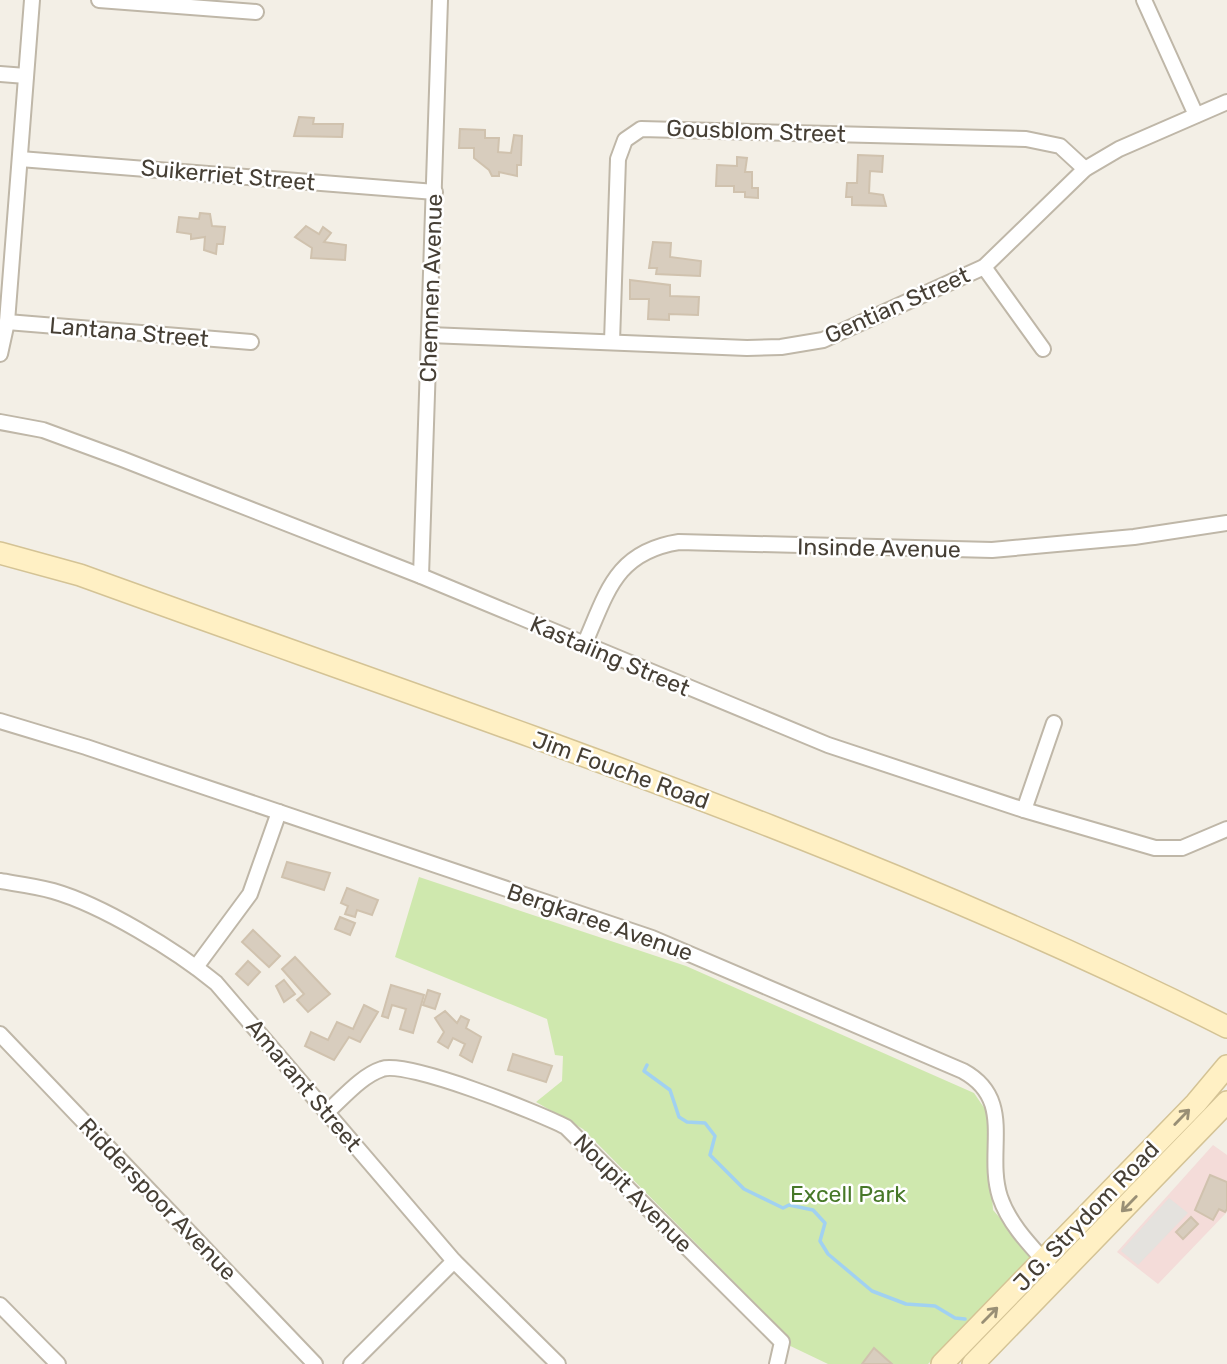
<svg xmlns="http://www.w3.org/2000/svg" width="1227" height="1364" font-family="Rubik,sans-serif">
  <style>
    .medical { fill: #f4dcd9 }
    .green { fill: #cfe8ae }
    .parking { fill: #e4e2de }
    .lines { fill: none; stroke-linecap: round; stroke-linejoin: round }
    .stream { stroke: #a1d1f1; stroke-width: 3.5 }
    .building { fill: #d8cdbe; stroke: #d0c2ae; stroke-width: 2 }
    .street-casing { stroke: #bfb7a8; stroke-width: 18 }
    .secondary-casing { stroke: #d4c395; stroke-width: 24 }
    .street { stroke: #fff; stroke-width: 14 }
    .secondary { stroke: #fff0c4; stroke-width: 21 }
    .oneway { stroke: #998f75 }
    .labels { text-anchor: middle; stroke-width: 5; stroke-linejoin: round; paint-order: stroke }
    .street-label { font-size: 23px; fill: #463f35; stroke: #fff }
    .park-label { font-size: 23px; fill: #477828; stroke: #fff }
  </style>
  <rect width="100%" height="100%" fill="#f3efe6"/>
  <path class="medical" d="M1213 1145 1227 1155V1212L1158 1284 1117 1252Z"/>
  <path class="green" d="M419 877 686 966 974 1093 987 1112 993 1210 1034 1257 928 1364H828L782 1342 759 1307 583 1129 536 1102 562 1081 563 1056 555 1055 547 1019 395 957Z"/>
  <path class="parking" d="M1169 1198 1188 1213 1138 1265 1121 1251Z"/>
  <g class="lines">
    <path class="stream" d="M647 1065 644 1071 670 1090 679 1117 687 1122 705 1123 715 1136 710 1155 744 1189 783 1208 789 1205 813 1210 825 1223 820 1241 828 1254 872 1291 906 1304 935 1306 955 1318 965 1319"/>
  </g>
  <g class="building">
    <path d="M299 117 314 118 313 124H343L342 137 294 136Z"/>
    <path d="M460 129 485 130V138H499L498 152 511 153 514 135 522 136 521 165H517V176L499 172V176H492L489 170 474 158V148H459Z"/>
    <path d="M858 155 883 156 882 172 870 171 869 193 883 195 886 206 852 205V197H846L847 183H857Z"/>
    <path d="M737 157 747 158 745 172H752V188H758V198L745 197V192H734V186H716L717 165 737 166Z"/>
    <path d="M200 213 210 214 212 226 225 227 223 244H217L216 254 204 250 205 237 191 239V234L177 232 179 217 199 219Z"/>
    <path d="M306 226 319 234 323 227 331 233 324 242 346 245 345 260 311 258 312 248 295 237Z"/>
    <path d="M653 242 671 243 670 257 701 261 700 276 656 274 657 268H649Z"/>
    <path d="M630 280 670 285V296L699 297 698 315 669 314V320L648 319 649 299H630Z"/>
    <path d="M287 862 330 873 324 890 282 877Z"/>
    <path d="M347 888 378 900 372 915 357 910 355 917 345 914 348 906 341 903Z"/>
    <path d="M340 917 355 923 350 935 335 929Z"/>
    <path d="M253 930 280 956 269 967 242 942Z"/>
    <path d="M295 957 330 994 308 1012 297 1000 304 994 282 969Z"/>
    <path d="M248 961 260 972 248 985 236 974Z"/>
    <path d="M284 980 295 994 284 1002 276 986Z"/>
    <path d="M391 985 424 995 413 1033 400 1029 406 1009 392 1005 388 1018 382 1016Z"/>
    <path d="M428 990 440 994 435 1009 423 1005Z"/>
    <path d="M364 1005 378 1012 360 1042 349 1037 334 1060 305 1046 311 1032 328 1040 337 1022 353 1029Z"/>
    <path d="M445 1011 457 1023 461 1016 469 1020 466 1028 481 1037 472 1062 460 1055 465 1044 453 1038 448 1048 438 1042 444 1032 435 1018Z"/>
    <path d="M513 1054 552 1066 546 1082 508 1070Z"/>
    <path d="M1210 1175 1227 1182V1209L1225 1212 1219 1209 1213 1220 1195 1210Z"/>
    <path d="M1191 1217 1198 1224 1183 1239 1176 1232Z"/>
    <path d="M874 1348 892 1364H862Z"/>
  </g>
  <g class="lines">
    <g class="street-casing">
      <g id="street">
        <path d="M99 0 256 12"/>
        <path d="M1144 0 1196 115"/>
        <path d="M0 74 26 76"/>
        <path d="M20 159 435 192"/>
        <path d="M984 267 1043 349"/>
        <path d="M7 322 251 342"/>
        <path d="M429 335 747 348 781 347 823 340 984 267 1085 169 1119 149 1227 102"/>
        <path d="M612 342 618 159 625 140 641 129 1026 139 1060 146 1085 169"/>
        <path d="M0 354 7 322 32 0"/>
        <path d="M0 422 43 430 122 459 421 576 828 745 1024 810 1155 848H1182L1227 829"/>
        <path d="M421 576 440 0"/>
        <path d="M584 645C607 593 615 552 679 542L992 550 1134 537 1227 523"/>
        <path d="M0 721 86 747 652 938 963 1071C1016 1100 985 1150 1000 1197 1009 1224 1031 1246 1049 1266"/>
        <path d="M1024 810 1054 723"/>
        <path d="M0 881C18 884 36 886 53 891 102 905 176 950 216 983L454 1261 558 1364"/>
        <path d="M196 967 250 894 279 812"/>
        <path d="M0 1034 315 1364"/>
        <path d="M327 1112C343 1098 361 1076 382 1069 407 1060 539 1113 566 1127L782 1342 777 1364"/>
        <path d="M0 1305 58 1364"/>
        <path d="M351 1364 454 1261"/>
      </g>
    </g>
    <g class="secondary-casing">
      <g id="secondary">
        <path d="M0 553 80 575C466 715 860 842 1227 1027"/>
        <path d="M942 1364 1196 1103 1227 1066"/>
        <path d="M973 1364 1227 1102"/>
      </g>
    </g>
    <use href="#street" class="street"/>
    <use href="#secondary" class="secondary"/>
  </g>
  <defs><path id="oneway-shaft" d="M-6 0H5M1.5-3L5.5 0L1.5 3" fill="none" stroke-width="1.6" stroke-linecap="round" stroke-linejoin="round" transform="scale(1.75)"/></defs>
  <g class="oneway">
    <use href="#oneway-shaft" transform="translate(1182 1117) rotate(-46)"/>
    <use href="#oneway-shaft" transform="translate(1129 1204) rotate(134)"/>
    <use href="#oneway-shaft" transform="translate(990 1315) rotate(-45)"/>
  </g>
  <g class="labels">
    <g class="street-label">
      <text transform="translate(756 131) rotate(2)" y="8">Gousblom Street</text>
      <text transform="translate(228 175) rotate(5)" y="8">Suikerriet Street</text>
      <text transform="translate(431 288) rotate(-88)" y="8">Chemnen Avenue</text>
      <text transform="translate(897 305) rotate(-24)" y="8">Gentian Street</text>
      <text transform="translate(129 332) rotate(5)" y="8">Lantana Street</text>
      <text transform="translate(879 548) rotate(1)" y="8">Insinde Avenue</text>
      <text transform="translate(610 656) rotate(23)" y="8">Kastaiing Street</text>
      <text transform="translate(621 770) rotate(20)" y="8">Jim Fouche Road</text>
      <text transform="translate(600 922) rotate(19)" y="8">Bergkaree Avenue</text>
      <text transform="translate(304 1085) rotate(50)" y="8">Amarant Street</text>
      <text transform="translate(633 1193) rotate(45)" y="8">Noupit Avenue</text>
      <text transform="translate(158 1199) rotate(46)" y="8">Ridderspoor Avenue</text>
      <text transform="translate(1086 1216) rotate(-46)" y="8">J.G. Strydom Road</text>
    </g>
    <g class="park-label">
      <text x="848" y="1202">Excell Park</text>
    </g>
  </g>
</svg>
